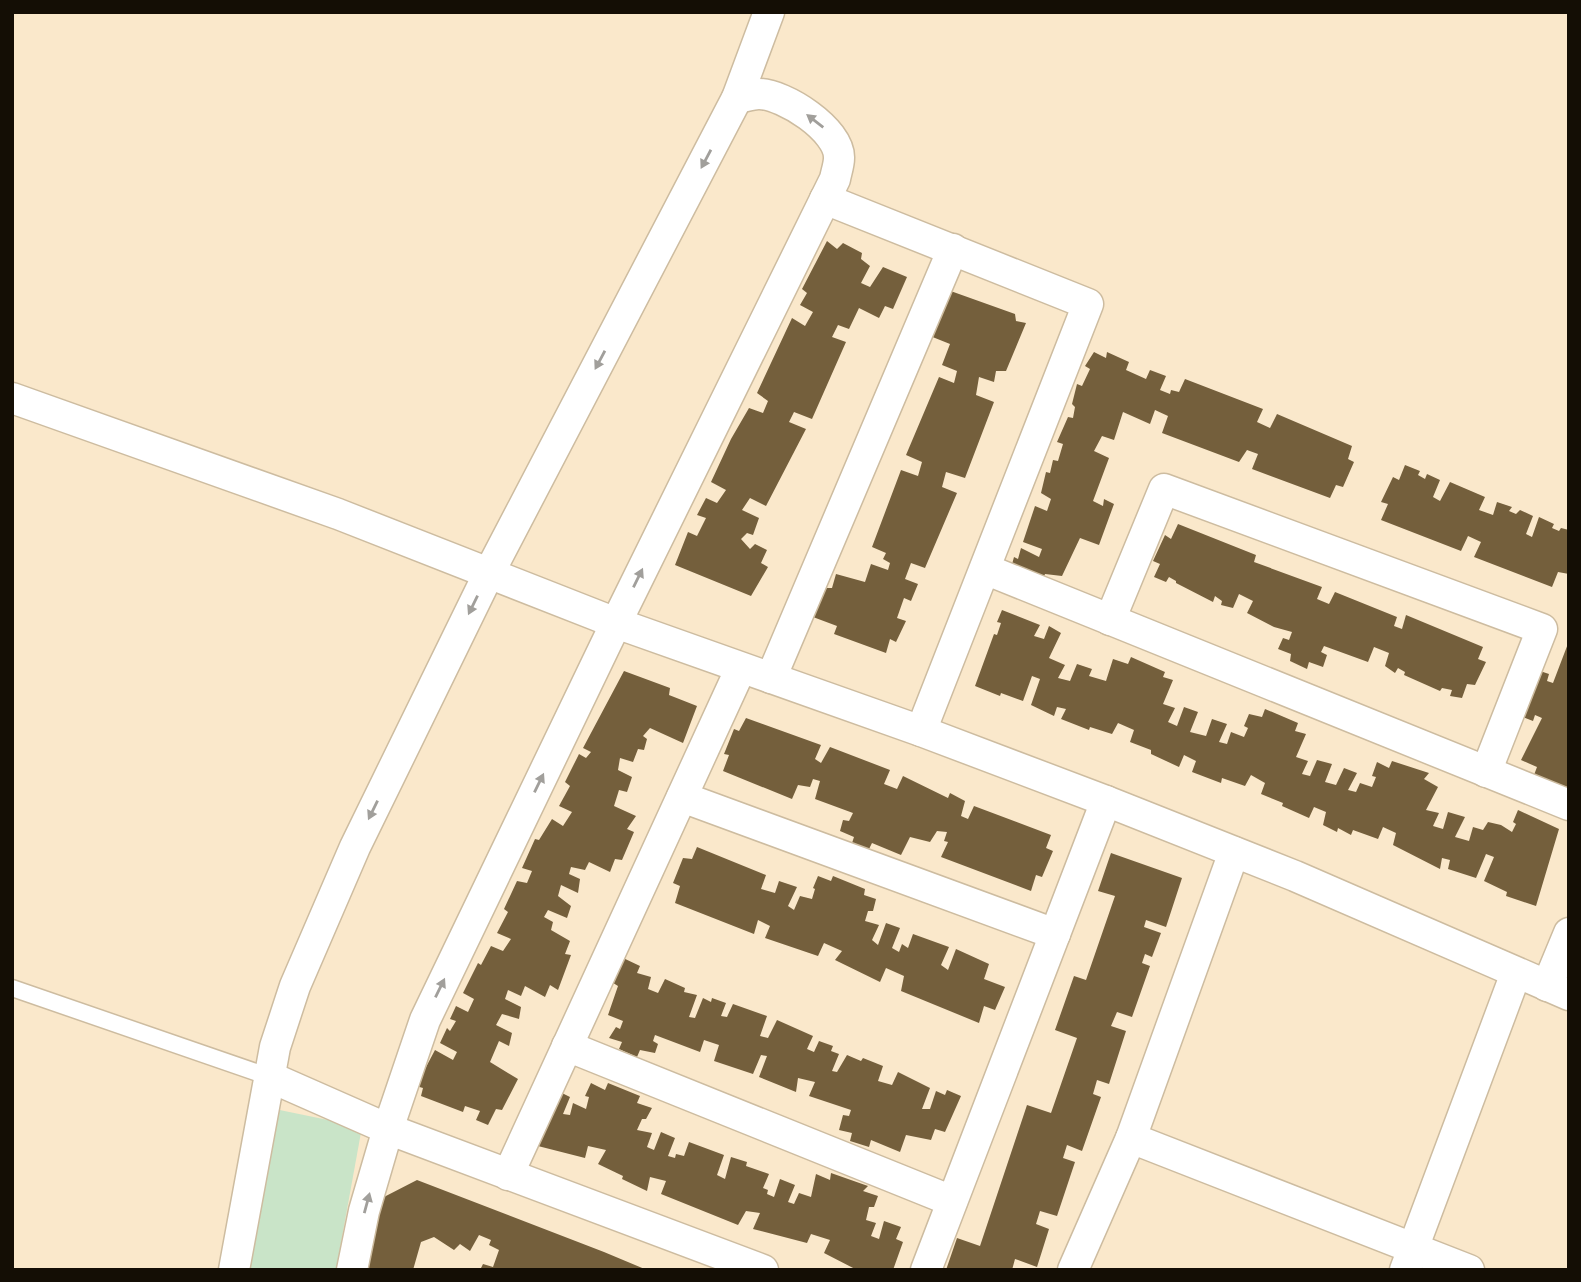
<svg xmlns="http://www.w3.org/2000/svg" width="1581" height="1282" font-family="'Alegreya Sans',sans-serif">
  <style>
    .green { fill: #c9e4c8 }
    .building { fill: #745f3c }
    .lines { fill: none; stroke-linecap: round; stroke-linejoin: round }
    .lane-casing { stroke: #cdbca0; stroke-width: 19 }
    .street-casing { stroke: #cdbca0; stroke-width: 33 }
    .lane { stroke: #fff; stroke-width: 16 }
    .street { stroke: #fff; stroke-width: 30 }
    .oneway { fill: #a19f9b }
  </style>
  <rect width="100%" height="100%" fill="#fae8cb"/>
  <path class="green" d="M270 1108 362 1127 336 1270H241Z"/>
  <g class="building">
    <path d="M827 241 837 249 843 243 862 253 861 259 870 266 861 283 870 287 883 267 907 277 893 309 885 306 879 318 859 308 849 329 838 325 832 337 846 342 812 419 794 412 789 422 806 429 766 506 750 498 742 510 759 518 753 535 747 533 741 539 750 549 755 544 767 550 761 563 768 567 751 596 675 565 688 532 697 536 706 518 697 515 706 498 717 503 726 490 711 482 731 439 749 408 763 413 768 401 757 393 792 318 805 326 813 312 800 305 807 293 802 289Z"/>
    <path d="M945 289 1015 314 1016 321 1026 323 1006 371H996L994 382 979 377 976 395 994 402 965 478 946 472 942 487 957 493 925 568 911 563 905 579 918 584 911 601 904 598 897 618 906 621 896 642 890 639 886 653 834 634 837 626 813 617 824 588H832L836 574 865 582 871 564 888 570 890 563 883 559 886 553 872 547 901 470 918 476 922 462 906 455 939 377 954 383 957 371 942 365 950 344 930 336 937 325 930 322Z"/>
    <path d="M1094 352 1106 358 1107 352 1129 362 1126 370 1146 379 1150 370 1166 376 1160 390 1170 394 1171 390 1179 392 1185 379 1263 409 1257 422 1270 428 1277 414 1352 446 1348 459 1354 462 1343 487 1336 485 1330 498 1252 469 1258 454 1247 450 1239 462 1162 433 1168 416 1155 410 1150 424 1123 412 1114 440 1102 436 1094 451 1109 458 1093 501 1103 506 1104 499 1114 504 1099 545 1080 538 1062 576 1045 574 1042 582 1011 568 1014 557 1018 559 1021 548 1039 557 1042 549 1023 542 1035 506 1047 511 1051 499 1041 493 1046 472 1050 473 1053 460 1058 461 1063 444 1057 442 1068 417 1073 418 1075 407 1072 404 1077 384 1082 386 1090 369 1085 366Z"/>
    <path d="M1405 465 1420 471 1418 475 1425 479 1427 474 1440 480 1433 497 1440 501 1450 482 1485 497 1479 510 1493 515 1497 502 1512 507 1509 511 1516 514 1520 510 1533 516 1526 534 1532 537 1539 517 1554 524 1552 528 1559 531 1561 528 1569 530V574L1558 572 1552 587 1474 557 1481 542 1468 536 1461 551 1381 520 1388 504 1381 502 1393 477 1399 480Z"/>
    <path d="M1178 524 1256 555 1254 562 1322 587 1317 599 1329 604 1335 592 1397 617 1394 626 1402 629 1406 615 1483 647 1478 659 1486 662 1475 685 1467 684 1462 698 1450 696 1452 690 1442 688 1440 691 1404 675 1405 672 1398 668 1395 673 1385 666 1389 653 1374 647 1368 662 1324 646 1321 652 1327 655 1323 667 1309 662 1307 669 1290 661 1291 654 1278 649 1283 638 1289 640 1292 632 1274 627 1247 613 1253 601 1239 594 1233 608 1221 605 1222 601 1215 596 1213 602 1176 583V581L1169 577 1166 582 1154 577 1160 564 1153 561 1165 535 1171 539Z"/>
    <path d="M1002 610 1040 625 1034 636 1044 639 1049 626 1061 633 1049 658 1065 665 1058 678 1070 681 1077 664 1092 669 1089 676 1106 681 1113 659 1128 664 1131 657 1165 672 1163 677 1173 680 1163 704 1175 708 1168 722 1177 726 1184 707 1198 712 1190 732 1206 736 1212 719 1227 724 1219 742 1227 744 1231 732 1244 737 1248 728 1244 726 1249 714 1262 717 1265 709 1298 723 1295 731 1306 734 1296 757 1308 761 1302 774 1310 776 1317 760 1332 764 1325 782 1336 785 1344 768 1357 773 1348 790 1356 792 1360 783 1372 787 1376 777 1372 776 1377 762 1389 768 1392 761 1429 773 1424 779 1438 787 1426 810 1439 813 1433 826 1443 829 1448 812 1465 817 1455 837 1469 841 1473 827 1483 830 1488 822 1501 825 1512 832 1516 824 1513 822 1518 810 1559 829 1536 906 1506 896 1507 892 1484 881 1494 857 1486 854 1476 878 1448 869 1450 860 1442 858 1440 869 1393 845 1396 833 1383 827 1378 839 1353 830 1351 835 1338 828 1337 832 1323 825 1326 812 1314 807 1309 818 1282 806 1283 803 1261 794 1265 783 1251 775 1245 786 1222 778 1221 783 1192 772 1196 761 1184 755 1179 767 1151 754V750L1130 742 1134 730 1118 723 1112 734 1090 727 1089 730 1061 719 1066 709 1057 707 1054 716 1031 705 1040 679 1032 676 1023 701 1001 693 1000 696 975 686 994 634 997 635 1001 623 997 622Z"/>
    <path d="M1569 641V787L1568 788 1534 775 1537 767 1521 760 1542 718 1535 715 1533 721 1520 716 1537 670 1549 674 1547 681 1553 683Z"/>
    <path d="M624 671 670 688 669 695 697 706 683 743 650 728 643 736 647 739 644 750 638 749 633 762 620 758 618 770 632 777 627 792 619 790 614 806 636 816 627 829 634 832 622 860 615 859 610 872 589 862 585 870 571 867 569 874 580 879 578 893 561 885 558 896 571 906 567 918 548 910 544 917 553 922 551 930 570 941 565 954 571 955 558 990 550 985 545 997 525 986 521 996 508 990 505 999 521 1007 519 1019 502 1014 496 1025 512 1033 509 1046 499 1041 490 1062 518 1079 502 1110 496 1109 488 1125 476 1120 480 1111 465 1106 463 1112 421 1096 423 1088 416 1086 435 1050 453 1060 457 1052 440 1043 447 1028 450 1031 456 1021 450 1019 456 1006 468 1012 474 999 463 993 478 963 481 965 491 946 503 951 511 939 497 933 508 912 504 909 517 881 527 883 532 871 522 868 535 839 539 840 552 819 563 826 572 812 559 806 570 786 565 782 579 754 586 758 591 752 583 748Z"/>
    <path d="M746 718 821 745 815 759 821 763 830 747 890 770 884 784 897 789 903 776 948 798 950 793 965 801 961 816 968 819 974 806 1051 835 1046 848 1053 851 1042 877 1036 875 1031 891 941 857 948 842 944 841 947 832 937 831 930 842 910 837 901 855 872 843 869 849 852 843 854 837 840 831 843 820 849 821 853 813 815 799 820 781 813 779 810 787 798 785 792 799 723 771 729 755 724 754 734 729 739 731Z"/>
    <path d="M697 847 766 875 761 889 775 893 779 881 797 887 788 906 794 910 800 896 812 899 815 889 813 888 818 876 831 881 833 876 865 889 864 895 876 899 873 911H868L865 921 879 925 872 940 878 945 886 923 900 928 892 948 899 952 902 944 908 948 913 934 949 947 941 965 948 970 956 949 989 964 984 979 1005 987 995 1010 984 1006 979 1023 901 991 904 976 886 968 880 982 835 960 842 951 824 943 818 956 765 938 770 926 758 920 754 934 675 903 680 886 673 883 683 858 692 859Z"/>
    <path d="M1111 853 1182 878 1166 927 1146 920 1144 927 1161 933 1152 957 1145 954 1142 963 1150 966 1132 1017 1117 1012 1111 1026 1126 1031 1109 1084 1097 1080 1093 1094 1101 1097 1082 1151 1067 1145 1063 1158 1075 1162 1057 1216 1040 1211 1036 1224 1049 1229 1037 1267 1015 1259 1012 1270H946L957 1238 980 1246 1027 1105 1051 1113 1077 1038 1055 1030 1074 976 1086 980 1115 896 1098 891Z"/>
    <path d="M621 957 640 966 637 973 651 977 648 989 658 993 665 979 685 988 684 992 697 995 689 1017 695 1018 703 998 711 1002 712 998 726 1003 721 1016 727 1017 733 1004 767 1016 760 1036 768 1038 777 1020 813 1036 807 1049 814 1052 819 1041 833 1046 831 1051 839 1054 832 1071 837 1072 847 1055 861 1061 863 1058 883 1066 878 1081 892 1085 898 1072 930 1088 922 1109H930L936 1091 945 1095 947 1090 961 1096 945 1132 935 1129 931 1140 906 1135 900 1152 871 1140 869 1147 850 1141 852 1133 839 1130 843 1115 849 1116 851 1110 809 1096 815 1082 798 1078 796 1092 759 1077 767 1056 761 1055 753 1074 714 1061 719 1045 704 1040 700 1052 655 1035 653 1041 658 1044 655 1053 640 1050 637 1057 619 1049 622 1042 609 1038 616 1027 620 1029 623 1021 608 1015 618 986 610 981Z"/>
    <path d="M591 1083 605 1090 608 1083 640 1096 637 1103 652 1108 646 1119H642L637 1130 652 1133 647 1147 654 1150 661 1132 675 1138 668 1156 675 1158 676 1154 684 1156 689 1142 724 1155 717 1175 725 1179 731 1157 747 1162 746 1166 769 1174 763 1188 768 1190 767 1194 774 1197 780 1179 795 1185 788 1202 794 1204 799 1193 811 1197 816 1174 830 1180 831 1173 868 1186 863 1191 878 1196 874 1207H869L866 1220 876 1223 871 1236 879 1239 884 1221 901 1227 896 1239 903 1242 893 1270 880 1268V1270H857L824 1253 830 1240 811 1234 807 1243 753 1229 760 1213 746 1211 738 1225 661 1194 666 1181 650 1177 647 1191 622 1179 623 1176 598 1164 606 1150 588 1146 585 1158 534 1145 556 1090 570 1097 563 1114 570 1115 573 1103 586 1109 589 1097 585 1096Z"/>
    <path d="M417 1180 604 1252 647 1270H480L483 1264 493 1267 499 1250 489 1245 491 1240 479 1235 470 1251 460 1244 454 1250 434 1237 421 1242 413 1270H367L382 1198Z"/>
  </g>
  <g class="lines">
    <g class="lane-casing">
      <path id="lane" d="M12 988 270 1077"/>
    </g>
    <g class="street-casing">
      <g id="street">
        <path d="M825 199 1088 304 921 731"/>
        <path d="M12 398 338 514 616 623 921 731 1106 801 1295 876 1569 995"/>
        <path d="M985 569 1569 805"/>
        <path d="M1110 620 1164 489 1542 629 1486 772"/>
        <path d="M771 678 953 249"/>
        <path d="M682 797 1055 934"/>
        <path d="M1547 986 1569 933"/>
        <path d="M567 1046 952 1201"/>
        <path d="M270 1077 388 1129 763 1270"/>
        <path d="M1131 1138 1469 1270"/>
        <path d="M508 1175 741 668"/>
        <path d="M234 1270 275 1047 295 986 355 847 489 573 737 98 769 12"/>
        <path d="M352 1270 364 1211 388 1129 425 1020 616 623 835 179C836 173 839 165 839 158 840 130 784 94 759 94 752 94 744 97 737 98"/>
        <path d="M926 1270 1106 801"/>
        <path d="M1073 1270 1131 1138 1234 852"/>
        <path d="M1405 1270 1516 973"/>
      </g>
    </g>
    <use href="#lane" class="lane"/>
    <use href="#street" class="street"/>
  </g>
  <defs><path id="oneway-solid" d="M-6-.8H1V-3.2L6.5 0L1 3.2V.8H-6Z" transform="scale(1.75)"/></defs>
  <g class="oneway">
    <use href="#oneway-solid" transform="translate(815 121) rotate(-142)"/>
    <use href="#oneway-solid" transform="translate(706 159) rotate(118)"/>
    <use href="#oneway-solid" transform="translate(600 360) rotate(118)"/>
    <use href="#oneway-solid" transform="translate(638 578) rotate(-64)"/>
    <use href="#oneway-solid" transform="translate(473 605) rotate(116)"/>
    <use href="#oneway-solid" transform="translate(539 783) rotate(-64)"/>
    <use href="#oneway-solid" transform="translate(373 810) rotate(116)"/>
    <use href="#oneway-solid" transform="translate(440 988) rotate(-64)"/>
    <use href="#oneway-solid" transform="translate(367 1203) rotate(-75)"/>
  </g>
  <rect width="1581" height="1282" fill="none" stroke="#140e05" stroke-width="28"/>
</svg>
